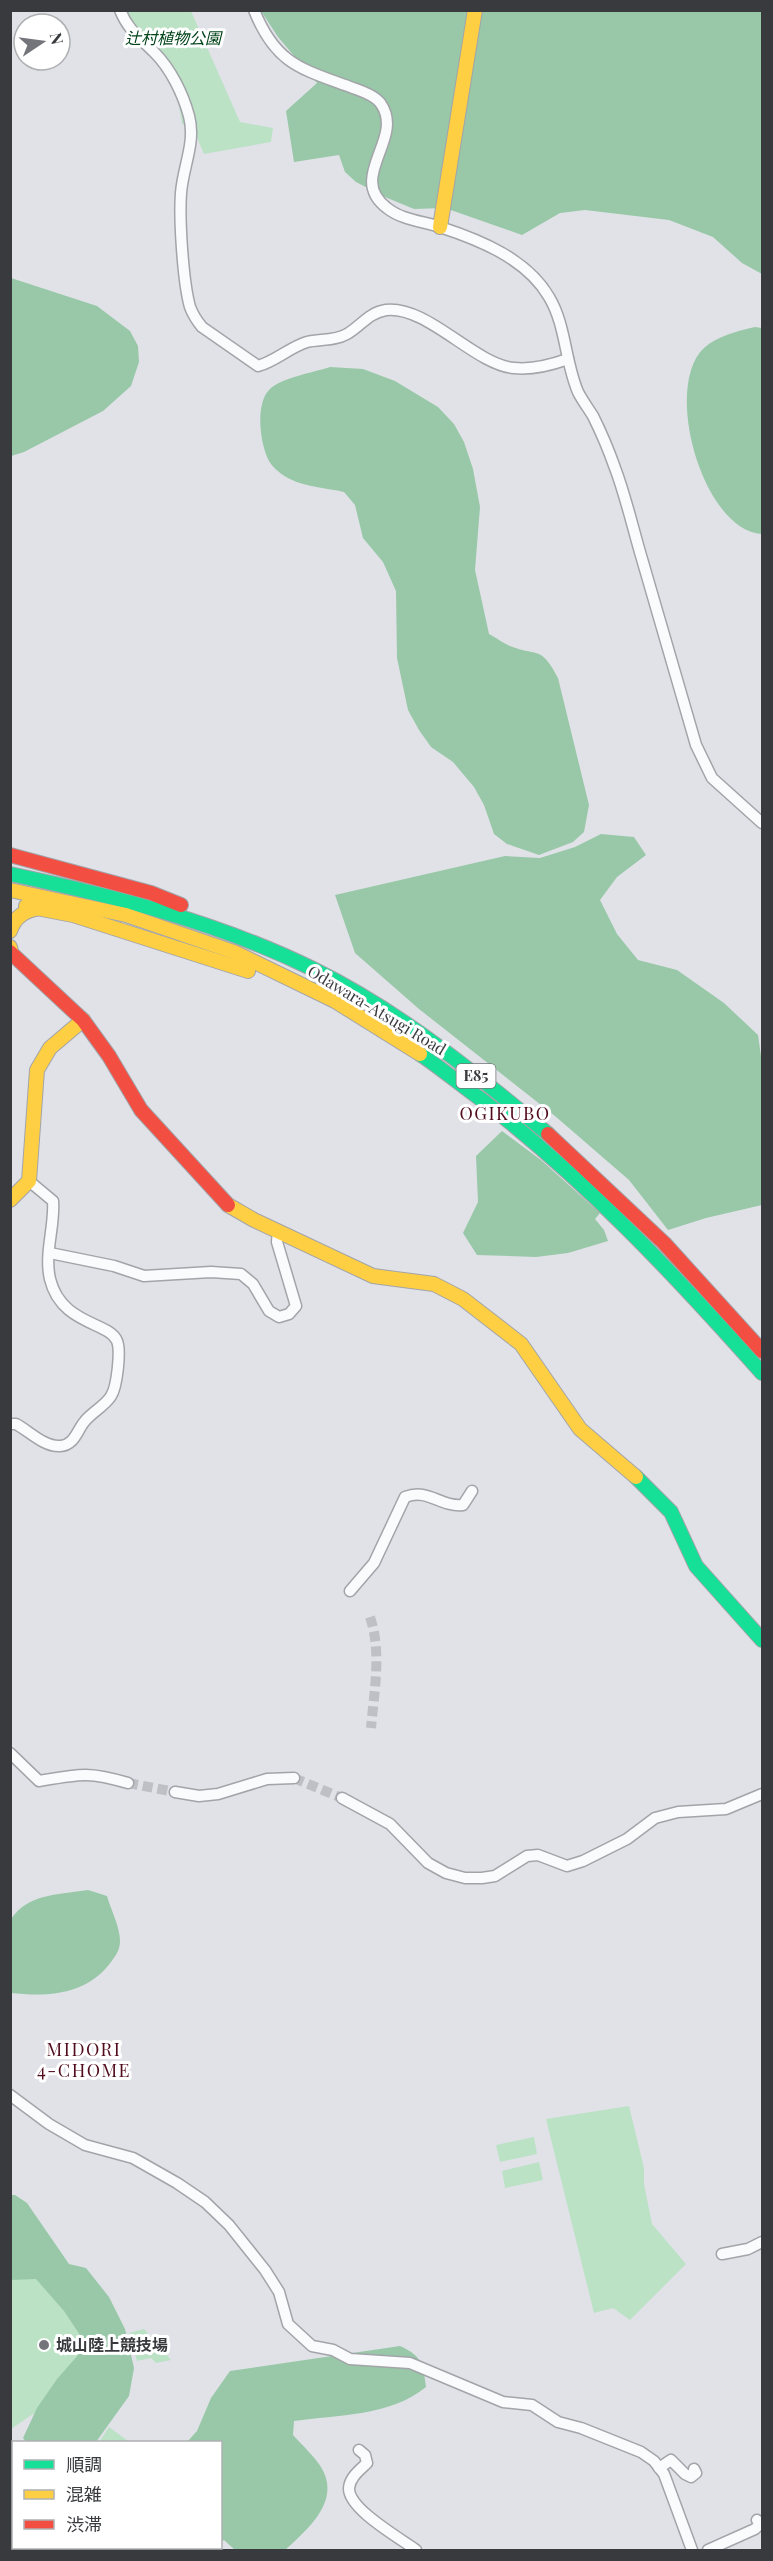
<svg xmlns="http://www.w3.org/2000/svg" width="773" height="2561" font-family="'Playfair Display','Noto Sans JP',serif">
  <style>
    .green { fill: #bce2c6 }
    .forest { fill: #98c8a7 }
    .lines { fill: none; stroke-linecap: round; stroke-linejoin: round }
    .street-tunnel { stroke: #bec0c6; stroke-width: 10; stroke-dasharray: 10 5; stroke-linecap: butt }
    .street-casing { stroke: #a2a4a9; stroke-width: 13 }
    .fast-casing { stroke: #a2a4a9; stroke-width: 16 }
    .slow-casing { stroke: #a2a4a9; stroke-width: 16 }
    .jam-casing { stroke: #a2a4a9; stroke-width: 16 }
    .street { stroke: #fafbfc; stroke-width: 10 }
    .fast { stroke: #16e098; stroke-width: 14 }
    .slow { stroke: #ffcf43; stroke-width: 14 }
    .jam { stroke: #f24e42; stroke-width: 14 }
    .poi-dot { fill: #73757a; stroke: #fff; stroke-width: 2 }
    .labels { text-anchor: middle; stroke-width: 6; stroke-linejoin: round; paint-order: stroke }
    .shield { fill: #fff; stroke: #747578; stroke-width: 1.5 }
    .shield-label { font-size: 15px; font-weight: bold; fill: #383a3e }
    .park-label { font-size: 16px; font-style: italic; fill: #004319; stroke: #fff }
    .street-label { font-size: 16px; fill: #383a3e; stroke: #fff }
    .poi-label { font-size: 16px; font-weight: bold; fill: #383a3e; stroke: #fff; text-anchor: start }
    .neighbourhood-label { font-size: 18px; letter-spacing: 1.5px; fill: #500b1c; stroke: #fff }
  </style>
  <rect width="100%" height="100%" fill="#e0e2e8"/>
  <g class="green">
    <path d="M118 11H191L240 122 273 128 271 142 204 154 193 128 182 124C178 92 172 79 151 54 138 39 121 31 118 11Z"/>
    <path d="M629 2106 644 2168V2184L652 2224 686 2264 630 2320 613 2308 594 2313 546 2119Z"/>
    <path d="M534 2137 537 2154 500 2162 496 2145Z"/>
    <path d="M539 2162 543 2180 505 2188 502 2171Z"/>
    <path d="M11 2246 94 2329 89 2376 11 2429Z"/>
    <path d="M144 2329 171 2360 156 2363 151 2358 137 2361 129 2333Z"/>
    <path d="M109 2427 128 2441 99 2442Z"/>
  </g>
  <g class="forest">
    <path d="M261 11H762V274L742 263 713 237 669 220 585 210 560 213 522 235 445 208 414 209 385 197 356 182 345 172 339 155 294 162 286 111 317 83 278 37Z"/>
    <path d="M11 278 97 306 130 331 138 346 139 362 131 386 103 411 24 452 11 456Z"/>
    <path d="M755 327 762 328V534C703 531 662 387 704 348 717 336 738 331 755 327Z"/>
    <path d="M330 367 363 369 395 381 438 407 454 424 464 442 473 469 480 507 475 570 489 634C495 637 503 643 510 646 538 657 541 645 558 678L589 805 584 832 573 842 539 855 507 844 494 834 484 805 474 787 453 762 431 747 419 730 408 710 397 658 396 591 383 562 363 538 355 505 344 492C327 488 305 487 290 479 282 475 274 469 269 461 260 444 255 405 269 390 280 378 315 372 330 367Z"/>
    <path d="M601 834 634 837 646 855 617 877 600 900 617 934 638 960 677 970 724 1003 758 1035 762 1063V1205L706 1218 668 1230 629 1180 555 1116 419 1009 355 953 335 895 505 856 540 858 575 847Z"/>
    <path d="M502 1131 541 1160 600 1213 595 1219 604 1230 608 1241 568 1253 536 1257 477 1255 463 1233 478 1202 476 1156Z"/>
    <path d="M88 1890 107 1896C111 1910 120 1927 120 1941 120 1950 116 1955 111 1962 87 1995 48 1997 11 1993V1919C29 1893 58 1895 88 1890Z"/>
    <path d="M11 2195H15L27 2203 69 2264 86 2268 109 2297 125 2329 134 2368 129 2396 96 2442H26L23 2438 37 2408 57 2379 79 2354 80 2335 64 2311 36 2279 11 2280Z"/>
    <path d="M400 2346C422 2356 423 2364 426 2387 391 2416 337 2415 294 2421L293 2435C302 2445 314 2456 321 2467 342 2501 307 2530 285 2550H235L224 2540 221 2542 220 2442H187L197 2431 211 2398 230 2371Z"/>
  </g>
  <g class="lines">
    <g class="street-tunnel">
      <path d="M370 1617C382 1652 374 1692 371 1728"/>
      <path d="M294 1778 342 1798"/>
      <path d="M128 1783 175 1792"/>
    </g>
    <g class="street-casing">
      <g id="street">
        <path d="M120 10C128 30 140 38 154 52 171 69 183 94 189 116 196 143 183 166 181 193 179 219 183 282 190 307 193 315 197 321 202 327L258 366C276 361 290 347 307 342 320 339 335 341 347 334 361 326 368 313 386 310 427 305 475 365 514 368 531 370 551 365 568 359"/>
        <path d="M254 10C276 65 302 69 353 88 362 91 376 96 381 104 405 139 346 177 387 208 402 220 422 221 440 227 480 240 527 259 549 297 566 325 565 362 578 392 582 400 588 408 593 416 601 432 609 451 615 468 626 497 633 529 642 559 660 621 678 683 696 745L712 778 762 823"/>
        <path d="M50 1253 114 1266 144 1276 211 1272 241 1274 253 1284 269 1311 279 1317 289 1314 296 1306 277 1242 278 1230"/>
        <path d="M10 1424H16C29 1431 44 1447 60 1446 75 1445 77 1430 85 1421 92 1412 105 1406 111 1396 117 1387 121 1351 117 1341 110 1322 61 1325 50 1279 44 1253 55 1226 53 1201L29 1181"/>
        <path d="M350 1591 374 1563 405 1497C429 1488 439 1507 463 1505L472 1491"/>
        <path d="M10 1753 39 1781C79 1774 88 1771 128 1783"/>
        <path d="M175 1792 199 1796 218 1794 267 1779 294 1778"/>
        <path d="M342 1798 390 1824 428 1863 446 1873 465 1878H482L495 1876 527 1856 538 1855 567 1866 583 1861 627 1839 655 1818 678 1812 726 1809 762 1794"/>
        <path d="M10 2095 49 2124 85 2145 133 2158 177 2183 205 2202 229 2225 265 2270 279 2292 288 2324 312 2346 333 2350 350 2359 410 2363 503 2402 532 2405 558 2422 581 2428 641 2452 654 2461 664 2474 692 2550"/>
        <path d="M722 2254 748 2249 762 2242"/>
        <path d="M359 2450 365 2455 367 2463C360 2470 350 2477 349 2488 348 2509 400 2538 416 2550"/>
        <path d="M659 2468 671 2460 685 2474 691 2477 696 2473 694 2469"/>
        <path d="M10 2523 14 2521"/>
        <path d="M46 2548 48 2550"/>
        <path d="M708 2550 755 2529 760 2524 757 2520"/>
      </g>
    </g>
    <g class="fast-casing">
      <g id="fast">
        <path d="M10 874C114 896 217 922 313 969 399 1011 475 1073 548 1134"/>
        <path d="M420 1054C441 1068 461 1085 482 1100 586 1180 675 1275 762 1373"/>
        <path d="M636 1477 671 1512 696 1566 762 1640"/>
      </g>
    </g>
    <g class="slow-casing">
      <g id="slow">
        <path d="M440 227 475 10"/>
        <path d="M10 890 126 915 234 952 335 1001 420 1054"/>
        <path d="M26 906 73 915 248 971"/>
        <path d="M10 931C15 916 25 911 39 908"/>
        <path d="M10 947 11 952"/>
        <path d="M10 1200 29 1181 37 1070 50 1048 83 1020"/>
        <path d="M228 1205 254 1220 373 1276 434 1284 463 1299 521 1344 580 1429 636 1477"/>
      </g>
    </g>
    <g class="jam-casing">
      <g id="jam">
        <path d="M10 855 151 893 181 905"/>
        <path d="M10 952 83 1020 109 1056 141 1110 228 1205"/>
        <path d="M548 1134 664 1243 762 1351"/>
      </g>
    </g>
    <use href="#street" class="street"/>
    <use href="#fast" class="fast"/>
    <use href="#slow" class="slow"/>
    <use href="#jam" class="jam"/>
  </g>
  <circle class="poi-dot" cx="44" cy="2345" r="6"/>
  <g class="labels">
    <rect class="shield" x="456.5" y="1064" width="39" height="24" rx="4.5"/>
    <g class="shield-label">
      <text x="476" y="1081">E85</text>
    </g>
    <g class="park-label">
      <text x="173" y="44">辻村植物公園</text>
    </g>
    <g class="street-label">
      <text transform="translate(377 1010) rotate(31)" y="6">Odawara-Atsugi Road</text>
    </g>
    <g class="poi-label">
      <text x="56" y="2351">城山陸上競技場</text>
    </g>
    <g class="neighbourhood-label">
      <text x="505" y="1120">OGIKUBO</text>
      <text x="84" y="2056">MIDORI<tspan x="84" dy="21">4-CHOME</tspan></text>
    </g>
  </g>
  <rect width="773" height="2561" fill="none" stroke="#383a3e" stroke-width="24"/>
  <rect x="12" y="2441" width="210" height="108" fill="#ffffff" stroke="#afb0b2" stroke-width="1.5"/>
  <rect x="24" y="2460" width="30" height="9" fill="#16e098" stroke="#afb0b2" stroke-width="1.5"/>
  <text x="66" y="2471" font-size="18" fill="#383a3e">順調</text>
  <rect x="24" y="2490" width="30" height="9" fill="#ffcf43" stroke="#afb0b2" stroke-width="1.5"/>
  <text x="66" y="2501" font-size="18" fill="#383a3e">混雑</text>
  <rect x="24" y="2520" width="30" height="9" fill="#f24e42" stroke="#afb0b2" stroke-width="1.5"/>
  <text x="66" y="2531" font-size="18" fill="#383a3e">渋滞</text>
  <g transform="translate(42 42) rotate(77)"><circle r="28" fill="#ffffff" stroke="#afb0b2" stroke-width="1.5"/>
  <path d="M0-4.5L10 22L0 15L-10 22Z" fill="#73757a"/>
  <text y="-9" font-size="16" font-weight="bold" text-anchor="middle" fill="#383a3e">N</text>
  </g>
</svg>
